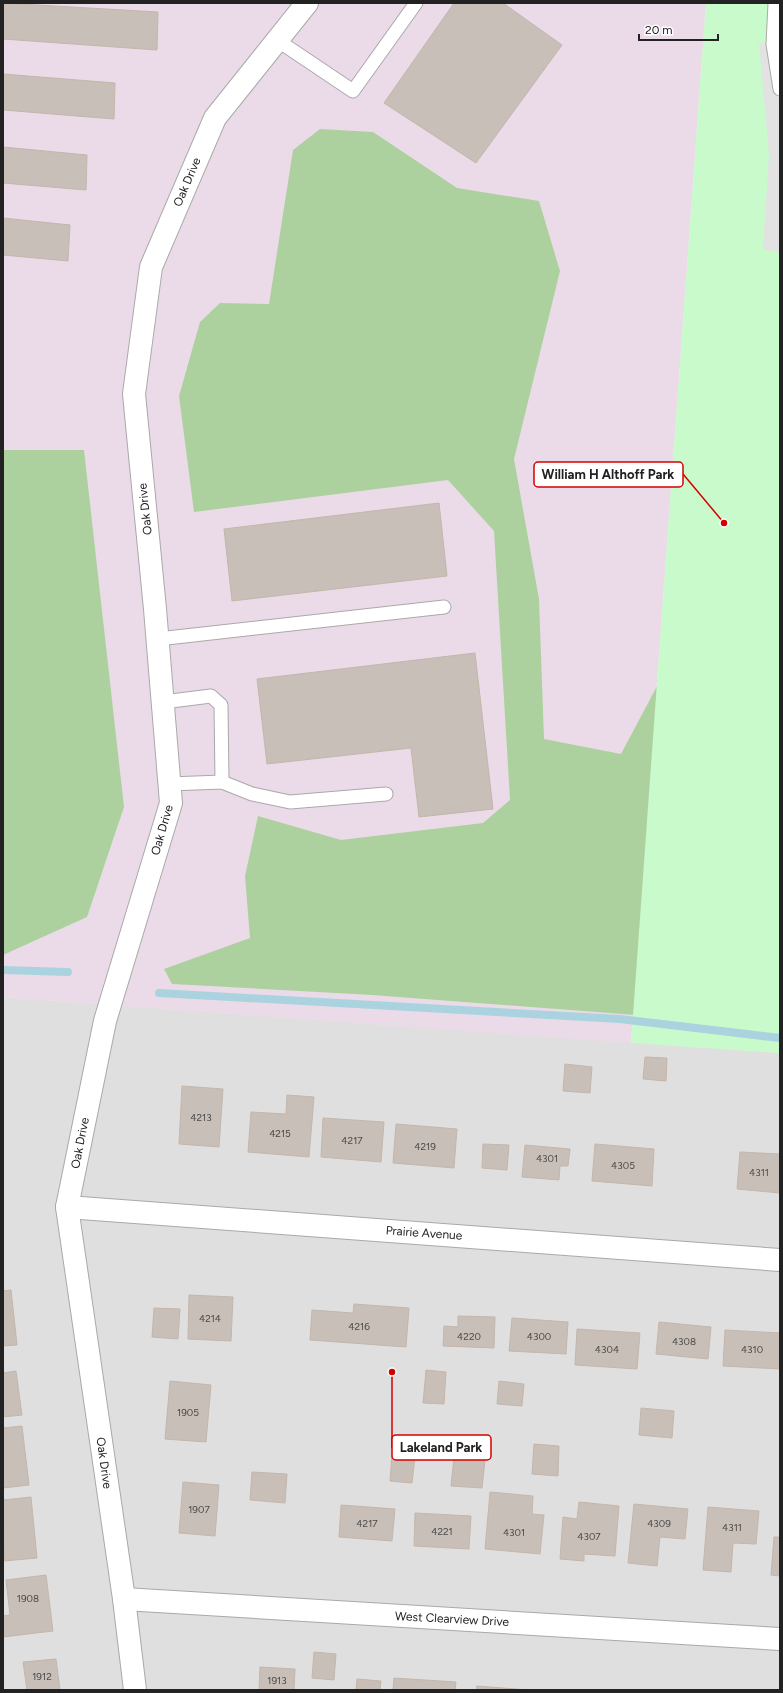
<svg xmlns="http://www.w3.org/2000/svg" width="783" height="1693" font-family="Figtree,sans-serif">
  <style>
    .residential { fill: #e0dfdf }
    .industrial { fill: #ebdbe8 }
    .forest { fill: #add19e }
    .park { fill: #c8facc }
    .parking { fill: #e2e2e2 }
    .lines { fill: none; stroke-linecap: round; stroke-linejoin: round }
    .stream { stroke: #aad3df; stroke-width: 8 }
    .building { fill: #c7bfb8; stroke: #c4b6ab }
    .lane-casing { stroke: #a9a9a9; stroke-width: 15 }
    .street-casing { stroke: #a9a9a9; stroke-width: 24 }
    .lane { stroke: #fff; stroke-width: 13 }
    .street { stroke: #fff; stroke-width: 22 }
    .labels { text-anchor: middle; stroke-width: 4; stroke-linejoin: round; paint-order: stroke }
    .number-label { font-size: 10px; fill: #4b4948 }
    .street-label { font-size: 12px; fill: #222; stroke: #fff }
    .leader { fill: none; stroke: #d40000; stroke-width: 1.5 }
    .callout-dot { fill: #d40000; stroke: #fff; stroke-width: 1.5 }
    .callout { fill: #fff; stroke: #d40000; stroke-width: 1.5 }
    .callout-label { font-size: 13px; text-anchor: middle; font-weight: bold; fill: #222 }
  </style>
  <rect width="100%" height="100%" fill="#f2efe9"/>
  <path class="residential" d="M3 997 780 1053V1690H3Z"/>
  <path class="industrial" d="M3 3H706L631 1043 3 997Z"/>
  <g class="forest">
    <path d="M320 129 373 132 457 188 539 201 560 271 514 459 539 599 544 739 621 754 673 656 780 1026 372 995 172 984 164 969 250 938 245 876 258 816 341 840 483 823 510 800 494 531 448 480 194 512 179 396 200 322 220 303 269 304 293 150Z"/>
    <path d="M3 450H84L124 807 87 917 3 955Z"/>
  </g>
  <path class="park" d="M706 3H780V1053L631 1043Z"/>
  <path class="parking" d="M759 43 780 46V253L763 249 769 154Z"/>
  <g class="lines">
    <g class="stream">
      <path d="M3 970 68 972"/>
      <path d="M159 993 620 1019 780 1038"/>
    </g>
  </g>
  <g class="building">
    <path d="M3 3 158 12 157 50 3 39Z"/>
    <path d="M454 3H503L562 45 476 163 384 103Z"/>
    <path d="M3 74 115 83 114 119 3 110Z"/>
    <path d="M3 147 87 155 86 190 3 183Z"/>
    <path d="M3 218 70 225 68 261 3 255Z"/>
    <path d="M439 503 447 576 232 601 224 529Z"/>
    <path d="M475 653 493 809 419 817 411 748 267 764 257 679Z"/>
    <path d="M645 1057 667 1058 666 1081 643 1079Z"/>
    <path d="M565 1064 592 1067 590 1093 563 1091Z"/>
    <path d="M182 1086 223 1089 219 1147 179 1144Z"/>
    <path d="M287 1095 314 1097 309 1157 248 1152 251 1112 286 1114Z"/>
    <path d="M323 1118 384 1122 381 1162 321 1157Z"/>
    <path d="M396 1124 457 1129 454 1168 393 1163Z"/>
    <path d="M483 1144 509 1145 507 1170 482 1168Z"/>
    <path d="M595 1144 654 1149 652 1186 592 1181Z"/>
    <path d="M525 1145 570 1149 568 1166H560L559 1180 522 1177Z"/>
    <path d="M740 1152 780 1154V1193L737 1189Z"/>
    <path d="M11 1290 17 1345 3 1346V1291Z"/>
    <path d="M189 1295 233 1297 231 1341 188 1339Z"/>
    <path d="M354 1304 409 1308 406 1347 310 1340 312 1310 353 1313Z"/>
    <path d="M154 1308 180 1309 178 1339 152 1337Z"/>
    <path d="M458 1316 495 1317 494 1348 443 1346 444 1326 458 1327Z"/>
    <path d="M512 1318 568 1322 566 1354 509 1351Z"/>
    <path d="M659 1322 711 1327 708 1359 656 1354Z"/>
    <path d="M577 1329 640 1333 637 1369 575 1365Z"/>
    <path d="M725 1330 780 1333V1369L723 1366Z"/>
    <path d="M426 1370 446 1372 444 1404 423 1403Z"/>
    <path d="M16 1371 22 1415 3 1417V1373Z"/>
    <path d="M170 1381 211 1385 206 1442 165 1439Z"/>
    <path d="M499 1381 524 1384 522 1406 497 1404Z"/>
    <path d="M641 1408 674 1411 672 1438 639 1435Z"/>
    <path d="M22 1426 29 1485 3 1488V1428Z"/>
    <path d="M534 1444 559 1446 558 1476 532 1474Z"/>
    <path d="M392 1455 415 1457 412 1483 390 1481Z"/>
    <path d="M454 1457 485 1460 482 1488 451 1486Z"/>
    <path d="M252 1472 287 1474 285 1503 250 1500Z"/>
    <path d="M183 1482 219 1485 215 1536 179 1533Z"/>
    <path d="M490 1492 533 1496 532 1514 544 1515 540 1554 485 1549Z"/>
    <path d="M31 1497 37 1558 4 1561 3 1500Z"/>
    <path d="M579 1502 619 1506 615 1556 584 1554V1561L560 1559 563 1517 577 1519Z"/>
    <path d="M634 1504 688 1509 685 1539 660 1537 657 1566 628 1563Z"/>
    <path d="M341 1505 395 1509 392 1541 339 1537Z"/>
    <path d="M708 1507 759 1511 756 1544 733 1543 731 1572 703 1570Z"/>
    <path d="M415 1513 471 1516 469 1549 414 1546Z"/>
    <path d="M774 1537H780V1576L771 1575Z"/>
    <path d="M46 1575 53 1631 3 1637V1616L10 1615 6 1580Z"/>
    <path d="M314 1652 336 1654 334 1680 312 1678Z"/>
    <path d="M56 1659 60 1690H27L23 1662Z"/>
    <path d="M260 1667 295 1669 294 1690H259Z"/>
    <path d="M394 1678 456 1682 455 1690H393Z"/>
    <path d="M357 1679 381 1681 380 1690H356Z"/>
    <path d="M477 1686 529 1690H476Z"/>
  </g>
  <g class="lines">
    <g class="lane-casing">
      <g id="lane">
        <path d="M775 3 773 44 780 89"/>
        <path d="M277 40 353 91 416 3"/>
        <path d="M158 639 444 607"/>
        <path d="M163 702 211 696 221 705 222 782"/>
        <path d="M169 784 222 782 252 794 290 802 386 794"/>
      </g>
    </g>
    <g class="street-casing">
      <g id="street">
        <path d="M67 1207 780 1260"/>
        <path d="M124 1599 780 1639"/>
        <path d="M135 1690 124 1599 67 1207 105 1021 171 803 155 609 134 394 151 267 215 118 307 3"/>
      </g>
    </g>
    <use href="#lane" class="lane"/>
    <use href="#street" class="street"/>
  </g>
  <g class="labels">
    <g class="number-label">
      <text x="201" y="1121">4213</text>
      <text x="280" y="1137">4215</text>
      <text x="352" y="1144">4217</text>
      <text x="425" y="1150">4219</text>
      <text x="547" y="1162">4301</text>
      <text x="623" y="1169">4305</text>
      <text x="759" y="1176">4311</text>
      <text x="210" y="1322">4214</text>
      <text x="359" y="1330">4216</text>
      <text x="469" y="1340">4220</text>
      <text x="539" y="1340">4300</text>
      <text x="684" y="1345">4308</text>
      <text x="607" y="1353">4304</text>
      <text x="752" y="1353">4310</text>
      <text x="188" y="1416">1905</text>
      <text x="199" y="1513">1907</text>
      <text x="367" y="1527">4217</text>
      <text x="659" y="1527">4309</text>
      <text x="732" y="1531">4311</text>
      <text x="442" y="1535">4221</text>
      <text x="514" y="1536">4301</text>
      <text x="589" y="1540">4307</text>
      <text x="28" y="1602">1908</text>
      <text x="42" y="1680">1912</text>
      <text x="277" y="1684">1913</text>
    </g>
    <g class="street-label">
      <text transform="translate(187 182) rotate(-67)" y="4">Oak Drive</text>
      <text transform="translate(145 509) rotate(-96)" y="4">Oak Drive</text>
      <text transform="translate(162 830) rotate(-74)" y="4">Oak Drive</text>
      <text transform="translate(80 1143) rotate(-79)" y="4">Oak Drive</text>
      <text transform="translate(424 1233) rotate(4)" y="4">Prairie Avenue</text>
      <text transform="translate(104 1463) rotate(82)" y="4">Oak Drive</text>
      <text transform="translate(452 1619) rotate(3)" y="4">West Clearview Drive</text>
    </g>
  </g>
  <path class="leader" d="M724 523L683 474M392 1372L392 1448"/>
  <g class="callout-dot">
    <circle cx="724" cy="523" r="4"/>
    <circle cx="392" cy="1372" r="4"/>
  </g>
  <g class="callout">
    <rect x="534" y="462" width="149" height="25" rx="4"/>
    <rect x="392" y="1435" width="99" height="25" rx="4"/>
  </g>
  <g class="callout-label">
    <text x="608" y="479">William H Althoff Park</text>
    <text x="441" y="1452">Lakeland Park</text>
  </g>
  <rect width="783" height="1693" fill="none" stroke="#222222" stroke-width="8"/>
  <path d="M639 34v6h79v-6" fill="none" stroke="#222222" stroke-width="2"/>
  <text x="645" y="34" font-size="12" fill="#222222" stroke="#ffffff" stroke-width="3" paint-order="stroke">20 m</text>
</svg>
